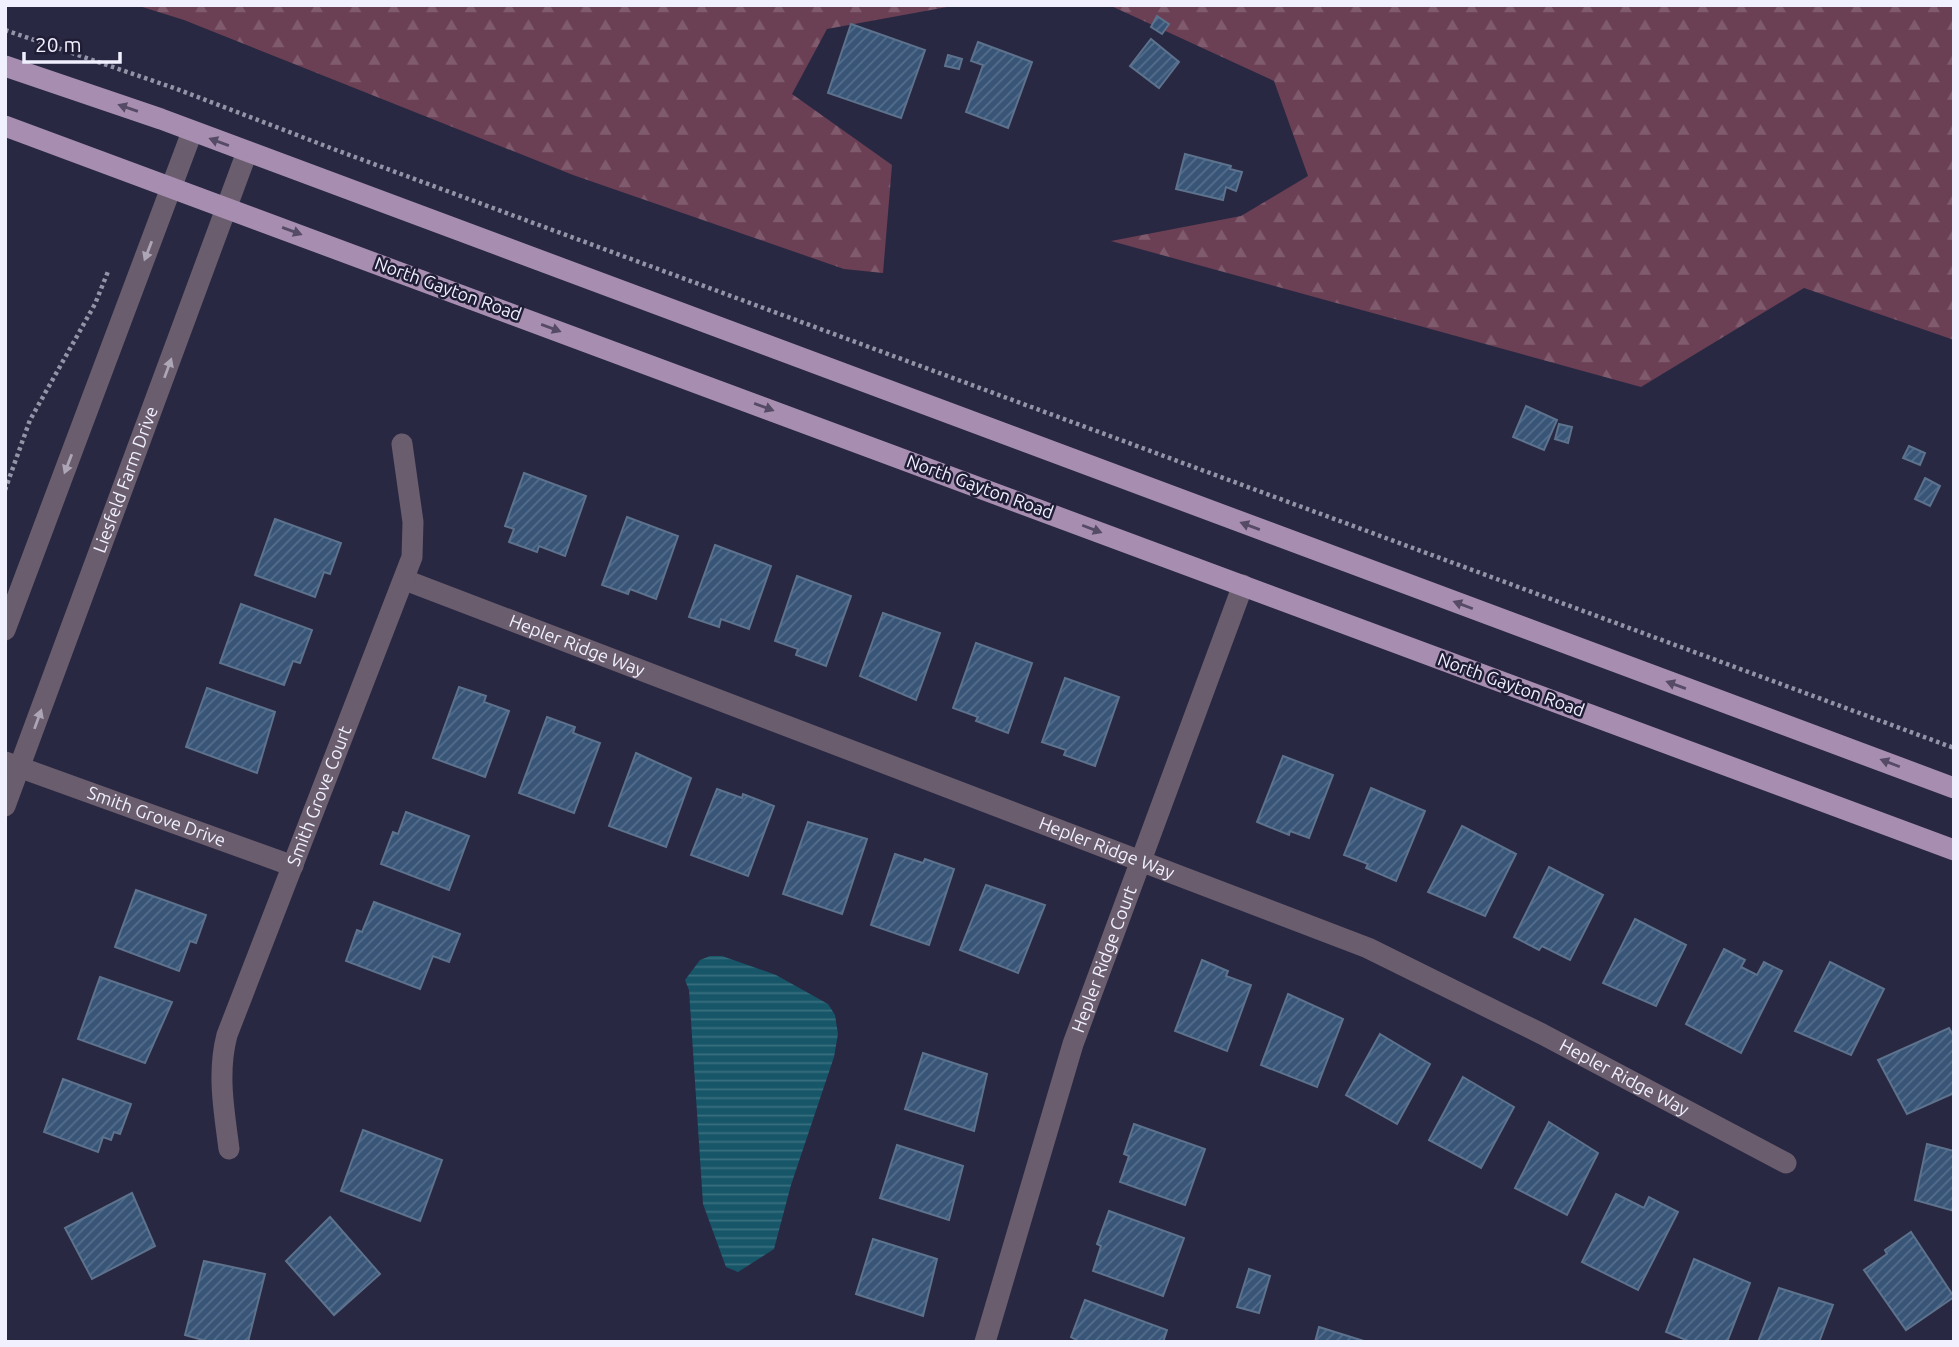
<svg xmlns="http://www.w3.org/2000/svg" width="1959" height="1347" font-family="Ubuntu,sans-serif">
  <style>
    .forest { fill: url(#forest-firs) }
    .water { fill: url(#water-rules) }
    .building { fill: url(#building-hatch); stroke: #5d728c; stroke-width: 2 }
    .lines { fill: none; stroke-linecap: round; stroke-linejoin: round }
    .path { stroke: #9494a8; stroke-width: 4.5; stroke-dasharray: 3.5 3.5; stroke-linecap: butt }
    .minor { stroke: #6a5d6e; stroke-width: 21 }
    .major { stroke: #a78eb0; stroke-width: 21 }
    .oneway { fill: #564b67 }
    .oneway2 { fill: #ada6b6 }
    .labels { text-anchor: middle; stroke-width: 5; stroke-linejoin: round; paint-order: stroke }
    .street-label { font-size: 18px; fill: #f0f0ff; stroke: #201e37 }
  </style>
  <defs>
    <pattern id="forest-firs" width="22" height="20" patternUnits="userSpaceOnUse" patternTransform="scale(1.75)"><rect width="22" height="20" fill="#6b3f54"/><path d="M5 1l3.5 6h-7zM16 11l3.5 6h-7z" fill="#805b6e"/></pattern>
    <pattern id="water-rules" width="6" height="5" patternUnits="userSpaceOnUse" patternTransform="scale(1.75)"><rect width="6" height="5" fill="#175668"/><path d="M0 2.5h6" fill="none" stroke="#396f7f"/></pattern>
    <pattern id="building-hatch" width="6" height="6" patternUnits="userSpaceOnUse" patternTransform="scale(1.75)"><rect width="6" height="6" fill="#385578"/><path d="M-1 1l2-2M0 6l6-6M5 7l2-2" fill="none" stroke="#556e8c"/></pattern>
  </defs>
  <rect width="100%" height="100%" fill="#292842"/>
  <g class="forest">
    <path d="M136 5H958L827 29 792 94 892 165 883 273 844 269 573 175 184 20Z"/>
    <path d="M1109 5H1954V340L1804 288 1641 387 1111 241 1241 216 1308 176 1274 81Z"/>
  </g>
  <path class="water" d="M710 956H722L776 975 828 1004 835 1015 838 1034 834 1057 791 1185 774 1249 738 1272 726 1267 703 1204 689 990 685 980 700 960Z"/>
  <g class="building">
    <path d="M1157 16 1169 24 1162 34 1151 27Z"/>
    <path d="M851 24 925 50 901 118 828 93Z"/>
    <path d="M1151 39 1179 62 1159 88 1130 66Z"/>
    <path d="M978 42 1032 62 1008 128 966 112 983 65 971 61Z"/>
    <path d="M948 55 962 59 959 69 945 66Z"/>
    <path d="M1185 154 1231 166 1230 169 1242 172 1236 191 1226 187 1223 200 1176 189Z"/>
    <path d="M1526 406 1557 420 1544 450 1513 437Z"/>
    <path d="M1559 424 1572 427 1568 443 1555 439Z"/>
    <path d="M1909 446 1925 453 1920 465 1903 458Z"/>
    <path d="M524 473 586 496 565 556 539 546 537 552 509 542 514 529 505 526Z"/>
    <path d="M1925 478 1940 486 1930 506 1915 499Z"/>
    <path d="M627 517 678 536 656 599 630 589 628 594 602 585Z"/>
    <path d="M275 519 341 543 330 574 324 572 315 597 255 575Z"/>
    <path d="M715 545 771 566 749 629 721 619 719 627 689 617Z"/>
    <path d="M797 576 851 596 826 666 796 655 798 649 775 641Z"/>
    <path d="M241 604 312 630 300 663 293 661 284 685 220 663Z"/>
    <path d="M883 613 940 633 916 700 860 676Z"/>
    <path d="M976 643 1032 663 1008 733 976 721 978 717 953 708Z"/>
    <path d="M1065 678 1119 697 1095 766 1064 755 1066 750 1042 742Z"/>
    <path d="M459 687 486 696 484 702 509 711 485 777 433 758Z"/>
    <path d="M207 688 275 712 257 773 186 747Z"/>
    <path d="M547 717 575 727 573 733 600 743 574 813 519 793Z"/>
    <path d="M636 753 691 778 666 847 609 826Z"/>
    <path d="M1283 756 1333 775 1309 838 1290 831 1289 835 1257 822Z"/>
    <path d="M1371 788 1425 811 1396 881 1366 868 1368 864 1344 855Z"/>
    <path d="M717 789 742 798 743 794 774 806 748 876 691 855Z"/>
    <path d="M406 812 469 836 449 890 381 864 393 832 398 834Z"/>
    <path d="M808 822 867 839 842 914 783 894Z"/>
    <path d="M1462 826 1516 854 1485 916 1428 892Z"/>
    <path d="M895 854 923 863 925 859 954 869 929 945 871 925Z"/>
    <path d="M1549 867 1603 895 1570 960 1542 946 1539 950 1514 937Z"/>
    <path d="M986 885 1045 905 1018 973 960 950Z"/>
    <path d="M136 890 206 915 196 943 190 941 179 971 115 947Z"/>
    <path d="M374 902 460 934 449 962 433 956 420 989 346 961 357 930 362 932Z"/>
    <path d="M1635 919 1686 945 1656 1006 1603 983Z"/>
    <path d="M1724 949 1745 960 1741 967 1757 975 1764 962 1782 971 1741 1053 1686 1024Z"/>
    <path d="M1202 960 1228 971 1226 976 1251 985 1227 1051 1175 1031Z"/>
    <path d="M1830 962 1884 989 1851 1055 1795 1031Z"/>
    <path d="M100 977 172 1002 145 1063 78 1039Z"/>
    <path d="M1288 994 1343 1019 1317 1087 1261 1065Z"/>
    <path d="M1949 1028 1954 1037V1093L1907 1114 1878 1060Z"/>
    <path d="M1380 1034 1430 1064 1397 1124 1346 1095Z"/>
    <path d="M923 1053 987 1074 974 1131 905 1109Z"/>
    <path d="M1463 1077 1514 1107 1481 1168 1429 1140Z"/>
    <path d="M63 1079 131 1104 120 1134 114 1132 111 1140 103 1137 98 1152 44 1132Z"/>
    <path d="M1549 1122 1598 1153 1567 1215 1515 1188Z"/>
    <path d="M1134 1124 1205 1149 1185 1205 1120 1182 1129 1156 1124 1154Z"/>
    <path d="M363 1130 442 1160 420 1221 341 1191Z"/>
    <path d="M1927 1144 1954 1151V1211L1915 1200Z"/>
    <path d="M897 1145 963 1166 949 1220 880 1198Z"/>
    <path d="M132 1193 155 1246 92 1279 65 1228Z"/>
    <path d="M1616 1194 1644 1208 1649 1197 1678 1212 1638 1290 1582 1262Z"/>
    <path d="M1109 1211 1184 1238 1163 1296 1093 1271 1101 1246 1097 1244Z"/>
    <path d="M330 1217 380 1274 334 1315 286 1261Z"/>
    <path d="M1911 1232 1954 1297 1906 1330 1864 1270 1887 1254 1885 1250Z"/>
    <path d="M873 1239 937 1259 923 1316 856 1294Z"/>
    <path d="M1694 1259 1750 1283 1727 1342H1691L1666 1332Z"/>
    <path d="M204 1261 265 1274 248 1342H210L185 1335Z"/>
    <path d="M1249 1269 1270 1276 1259 1313 1237 1307Z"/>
    <path d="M1779 1288 1833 1305 1819 1342H1758Z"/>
    <path d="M1085 1300 1167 1330 1163 1342H1080L1071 1337Z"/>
    <path d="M1319 1327 1367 1342H1315Z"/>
  </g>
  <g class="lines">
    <g class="path">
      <path d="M5 30 174 88 336 150 1954 748"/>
      <path d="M5 490 30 420 95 304 109 269"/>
    </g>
    <g class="minor">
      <path id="s1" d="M405 580 1368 948 1542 1034 1786 1163"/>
      <path d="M5 630 192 132"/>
      <path id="s2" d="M5 762 293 866"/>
      <path id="s3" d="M5 806 247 152"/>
      <path id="s4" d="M229 1149C224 1110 217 1073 227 1035L412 557 413 522 402 444"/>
      <path id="s5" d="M985 1342 1073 1044 1243 585"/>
    </g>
    <g class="major">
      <path d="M5 66 161 119 1954 788"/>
      <path d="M5 126 1954 850"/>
    </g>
  </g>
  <defs><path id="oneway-solid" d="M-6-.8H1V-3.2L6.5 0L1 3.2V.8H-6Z" transform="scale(1.75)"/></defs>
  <g class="oneway">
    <use href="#oneway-solid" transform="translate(128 108) rotate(-161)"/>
    <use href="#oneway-solid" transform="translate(219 142) rotate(-160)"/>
    <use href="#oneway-solid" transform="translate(292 231) rotate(20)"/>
    <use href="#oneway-solid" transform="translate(551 328) rotate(20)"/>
    <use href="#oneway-solid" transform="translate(764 407) rotate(20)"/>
    <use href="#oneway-solid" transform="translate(1250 526) rotate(-160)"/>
    <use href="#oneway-solid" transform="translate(1092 529) rotate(21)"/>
    <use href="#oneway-solid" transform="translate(1463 605) rotate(-159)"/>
    <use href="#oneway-solid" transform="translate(1676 685) rotate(-160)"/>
    <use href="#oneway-solid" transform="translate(1890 763) rotate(-159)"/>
  </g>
  <g class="oneway2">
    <use href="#oneway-solid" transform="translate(148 251) rotate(111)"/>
    <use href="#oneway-solid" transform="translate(168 368) rotate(-70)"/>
    <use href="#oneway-solid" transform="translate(68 464) rotate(111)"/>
    <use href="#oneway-solid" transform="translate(38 719) rotate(-70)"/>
  </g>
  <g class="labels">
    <g class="street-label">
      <text transform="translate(448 289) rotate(20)" y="6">North Gayton Road</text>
      <text dy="6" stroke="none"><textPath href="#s3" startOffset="348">Liesfeld Farm Drive</textPath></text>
      <text transform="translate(980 487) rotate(20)" y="6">North Gayton Road</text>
      <text dy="6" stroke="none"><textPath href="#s1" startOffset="184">Hepler Ridge Way</textPath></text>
      <text transform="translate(1511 685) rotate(20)" y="6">North Gayton Road</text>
      <text dy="6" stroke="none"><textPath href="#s4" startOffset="371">Smith Grove Court</textPath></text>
      <text dy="6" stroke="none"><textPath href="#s2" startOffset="161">Smith Grove Drive</textPath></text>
      <text dy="6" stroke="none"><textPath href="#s1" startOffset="751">Hepler Ridge Way</textPath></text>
      <text dy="6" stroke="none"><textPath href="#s5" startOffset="401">Hepler Ridge Court</textPath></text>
      <text dy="6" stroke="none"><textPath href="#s1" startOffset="1318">Hepler Ridge Way</textPath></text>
    </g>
  </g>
  <rect width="1959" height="1347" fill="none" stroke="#f0f0ff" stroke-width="14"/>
  <path d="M24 52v10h96v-10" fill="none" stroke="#f0f0ff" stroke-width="3.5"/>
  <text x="35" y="52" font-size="21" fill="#f0f0ff" stroke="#201e37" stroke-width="5" paint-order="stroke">20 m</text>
</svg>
